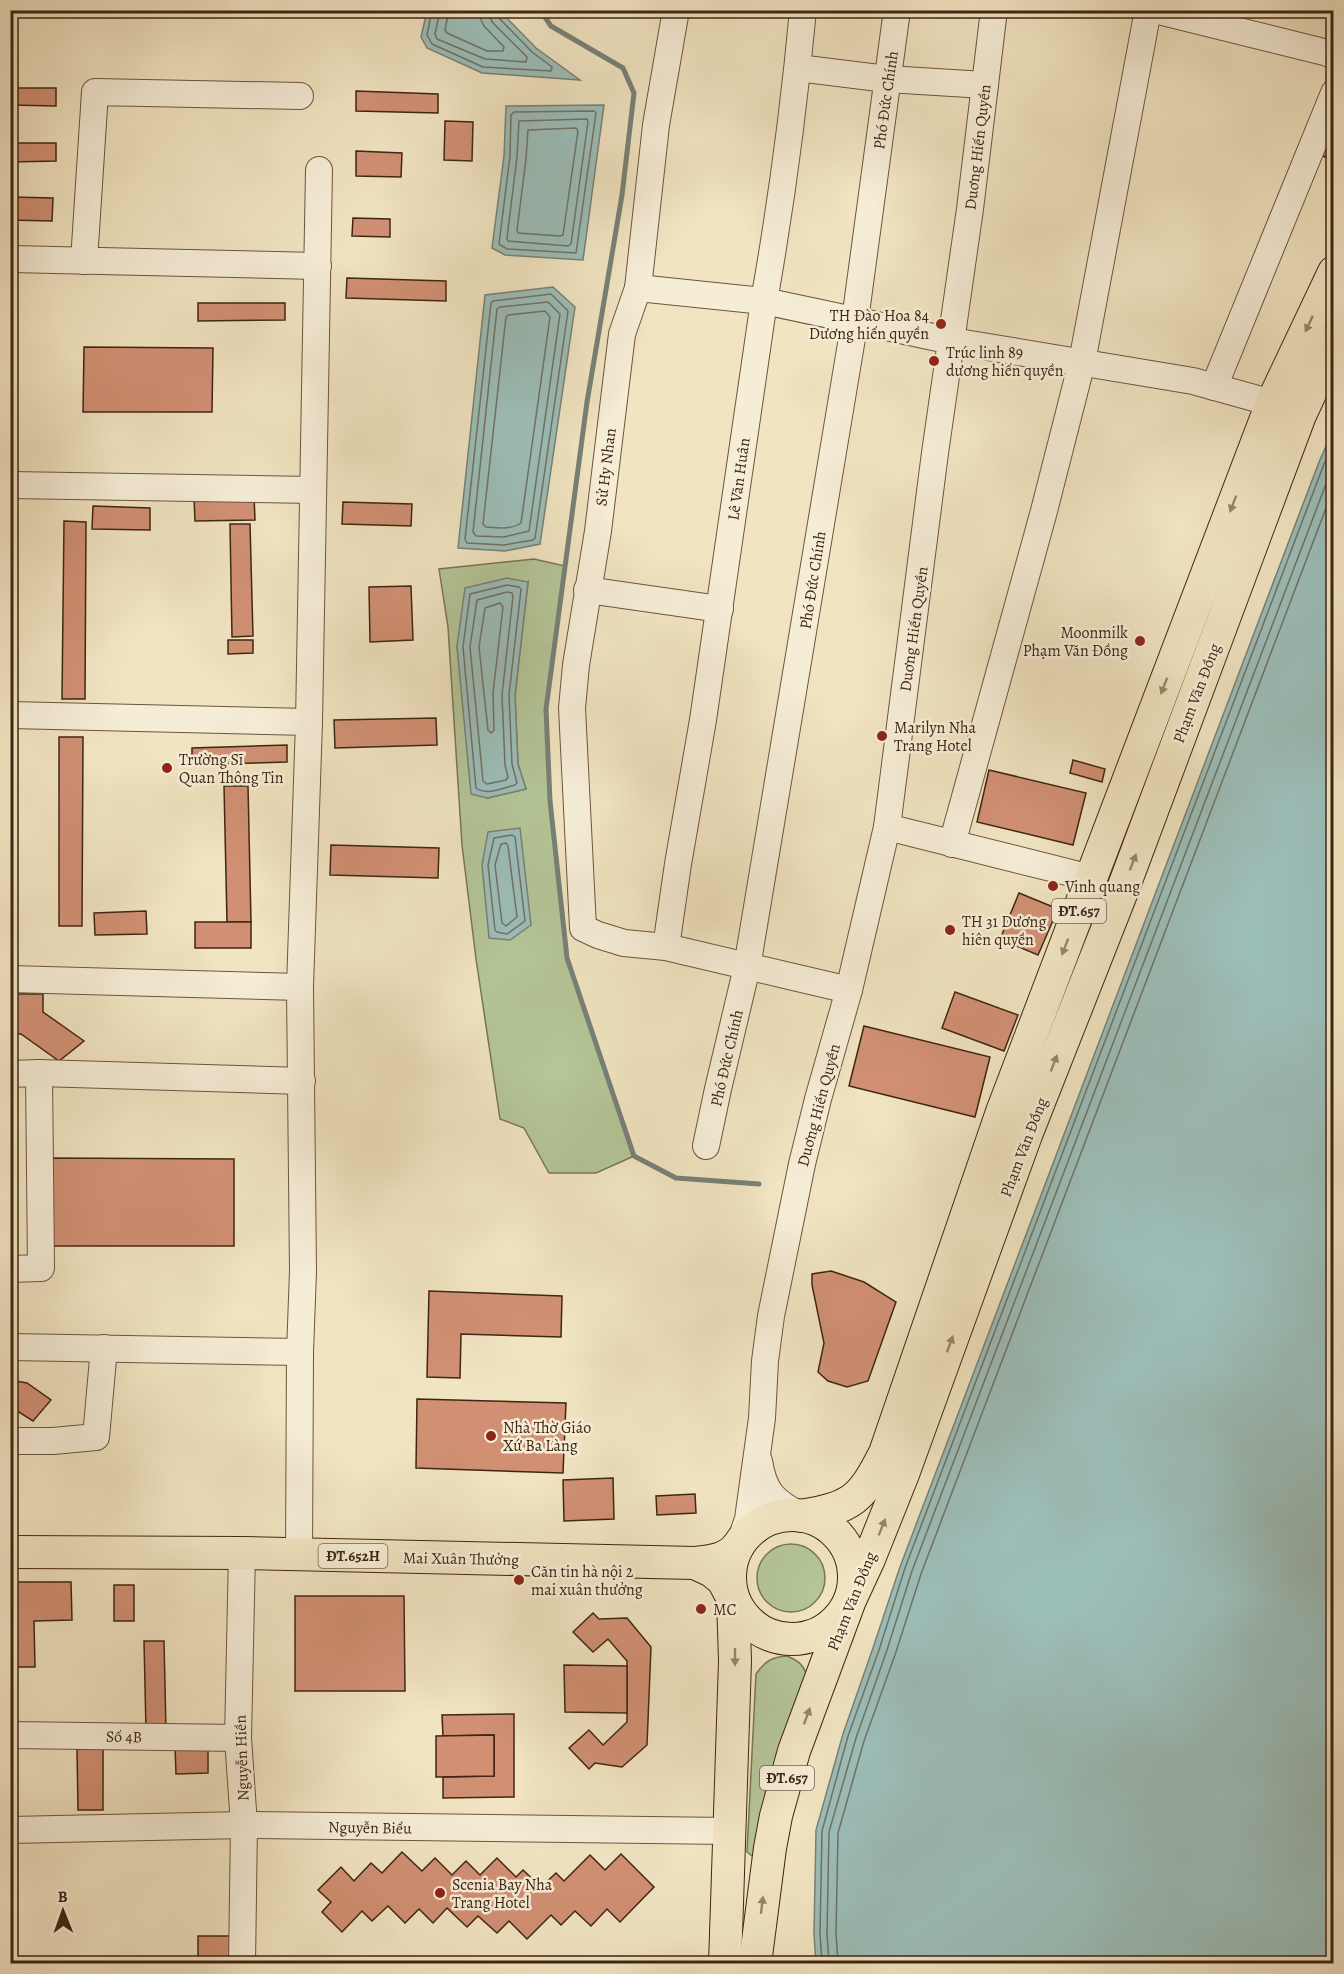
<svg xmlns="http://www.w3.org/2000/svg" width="1344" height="1974" font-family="Alegreya,serif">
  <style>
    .green { fill: #b4c597; stroke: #7a7555; stroke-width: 1.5; fill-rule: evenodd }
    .water { fill: #9cbeb9; stroke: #778177; stroke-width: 1.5 }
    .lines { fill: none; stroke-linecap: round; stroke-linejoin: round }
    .shore { stroke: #6e7266; stroke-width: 1.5 }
    .stream { stroke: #778177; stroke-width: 5 }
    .building { fill: #d19074; stroke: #402513; stroke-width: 1.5 }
    .minor-casing { stroke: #6c553e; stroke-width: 28 }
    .major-casing { stroke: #402513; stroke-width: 34 }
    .minor { stroke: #f6edd7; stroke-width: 26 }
    .major { stroke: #f1e4c1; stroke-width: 32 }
    .oneway { fill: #98846a }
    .poi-dot { fill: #8f2418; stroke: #f6edd7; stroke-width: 2 }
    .labels { text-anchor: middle; stroke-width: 5; stroke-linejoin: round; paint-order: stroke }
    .shield { fill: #f6edd7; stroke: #77614e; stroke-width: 1.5 }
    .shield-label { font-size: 15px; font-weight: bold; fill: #402513 }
    .street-label { font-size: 16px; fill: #402513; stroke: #f6edd7 }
    .poi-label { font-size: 16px; fill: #402513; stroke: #f6edd7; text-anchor: start }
  </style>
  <rect width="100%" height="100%" fill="#f1e4c1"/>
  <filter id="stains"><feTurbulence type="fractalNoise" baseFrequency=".00333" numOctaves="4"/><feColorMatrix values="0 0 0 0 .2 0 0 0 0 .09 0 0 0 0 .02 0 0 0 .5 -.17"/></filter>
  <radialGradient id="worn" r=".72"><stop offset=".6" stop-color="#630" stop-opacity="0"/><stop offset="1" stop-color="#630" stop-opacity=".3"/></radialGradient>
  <g class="green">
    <path d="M534 559 565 566 546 709 550 801 567 958 634 1156 596 1173H549L524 1128 500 1119 476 959 462 845 448 627 439 569ZM528 582 515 695 518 764 526 789 487 798 465 717 457 646Z"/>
    <circle cx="791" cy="1578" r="34"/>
    <path d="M787 1656C800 1661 804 1666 809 1680L757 1854 752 1856 747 1852 756 1674C765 1661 772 1657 787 1656Z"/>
  </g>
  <g class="water">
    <path d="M427 11H500L536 48 580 80 482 73 427 48 421 37Z"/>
    <path d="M604 105 583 260 505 255 492 248 504 156 506 106Z"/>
    <path d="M553 287 575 307 540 544 505 551 458 548 485 295Z"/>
    <path d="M1333 431V1963H816L814 1934 816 1830 843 1734 873 1648 900 1567 1319 462Z"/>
    <path d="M507 578 528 582 515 695 518 764 526 789 487 798 471 794 457 646 465 588Z"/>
    <path d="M520 828 531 925 510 940 489 938 482 865 488 832Z"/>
  </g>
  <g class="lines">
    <g class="shore">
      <path d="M432 10 427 35 432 44 483 67 551 71 552 67 532 52 498 17 496 10"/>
      <path d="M440 10 435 34 437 39 485 59 526 62 527 57 492 22 488 10"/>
      <path d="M449 10 445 30 447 33 487 51H503L504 47 484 26 480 18 479 10"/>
      <path d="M514 112 594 111 596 113 576 253 507 249 499 244 510 156 511 115Z"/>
      <path d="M587 119 588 122 571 244 568 246 508 241 507 238 517 157 519 121Z"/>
      <path d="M576 128 578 131 563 235 560 236 518 233 517 230 526 159 528 130Z"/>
      <path d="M551 294 568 311 535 538 533 540 504 545 467 543 465 539 491 303 493 301Z"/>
      <path d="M548 302 560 314 529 531 504 537 476 536 473 532 497 309 500 307Z"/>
      <path d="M545 311 550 317 521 523C511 530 497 528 486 527L483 524 506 317 508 315Z"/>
      <path d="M507 585 519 587 521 589 509 695 512 764 517 783 515 785C503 788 487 796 476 788L463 647 470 594Z"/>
      <path d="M507 592 512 593 513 596 502 695 505 765 508 777 506 780 487 784 483 781 470 647 477 600Z"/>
      <path d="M500 603 503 607 493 693 494 730 491 733 488 730 479 647 485 608Z"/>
      <path d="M512 835 515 837 525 921 507 934 497 932 495 930 488 865 494 838Z"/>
      <path d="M501 844 506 843 508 846 517 917 506 926 502 923 495 865Z"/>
      <path d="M822 1964 820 1934 822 1831 848 1736 879 1650 905 1568 1324 464 1334 445"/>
      <path d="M829 1964 827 1934 829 1832 856 1738 886 1653 912 1571 1334 463"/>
      <path d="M838 1964 836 1933 838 1833 864 1741 895 1655 921 1574 1334 487"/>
    </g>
    <path class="stream" d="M540 10 551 26 623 68 634 93 622 195 587 402 546 709 550 801 567 958 634 1156 676 1178 759 1184"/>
  </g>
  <g class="building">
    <path d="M10 88H56V106L10 105Z"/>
    <path d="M356 91 438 94V113L356 111Z"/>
    <path d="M445 121 473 122 472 161 444 160Z"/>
    <path d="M1326 125 1334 129V161L1314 152Z"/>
    <path d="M10 143H56V161L10 162Z"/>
    <path d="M356 151 402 153 401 177 356 176Z"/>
    <path d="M10 197 53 198 52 221 10 220Z"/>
    <path d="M353 218 390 219V237L352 236Z"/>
    <path d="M347 278 446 281V301L346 298Z"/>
    <path d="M198 303H285V320L198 321Z"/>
    <path d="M84 347 213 348 212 412H83Z"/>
    <path d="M254 496 255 520 195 521 194 498Z"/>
    <path d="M343 502 412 504 411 526 342 524Z"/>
    <path d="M93 506 150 508V530L92 529Z"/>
    <path d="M64 521 86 522 85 699H62Z"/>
    <path d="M230 524H250L253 636 232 637Z"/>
    <path d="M411 586 413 640 370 642 369 587Z"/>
    <path d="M228 640H253V653L228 654Z"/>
    <path d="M436 718 437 745 335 748 334 720Z"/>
    <path d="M59 737H83L82 926H59Z"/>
    <path d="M287 745V762L192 765V748Z"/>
    <path d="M1073 760 1105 769 1102 782 1070 773Z"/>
    <path d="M989 770 1086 793 1073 845 977 822Z"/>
    <path d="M224 786H248L251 922H227Z"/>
    <path d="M331 845 439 848 438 878 330 875Z"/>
    <path d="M1019 893 1058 909 1038 955 1000 939Z"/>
    <path d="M146 911 147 934 95 935 94 913Z"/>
    <rect x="195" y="922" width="56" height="26"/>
    <path d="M955 992 1018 1015 1004 1051 942 1028Z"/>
    <path d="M10 994H43V1012L84 1041 59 1061 21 1034H10Z"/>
    <path d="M864 1026 990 1057 975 1117 849 1086Z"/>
    <path d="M50 1158 234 1159V1246H50Z"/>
    <path d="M831 1271 864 1282 896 1302 868 1381 847 1387 828 1381 818 1372 824 1343 812 1285V1274Z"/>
    <path d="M429 1291 562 1296 561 1337 461 1334 460 1378 427 1377Z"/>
    <path d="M10 1380 27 1383 51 1400 33 1421 19 1412 10 1411Z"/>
    <path d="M417 1399 566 1403 563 1473 416 1468Z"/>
    <path d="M613 1478 614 1519 564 1521 563 1480Z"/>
    <path d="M695 1494 696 1513 657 1515 656 1496Z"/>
    <path d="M10 1582H71L72 1620 34 1621 35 1667H10Z"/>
    <rect x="114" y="1585" width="20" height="36"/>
    <path d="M295 1596H404L405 1691H295Z"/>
    <path d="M593 1613 599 1619 627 1618 651 1647 647 1745 622 1767 595 1763 589 1769 569 1748 589 1730 603 1745 627 1722V1661L608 1639 593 1652 573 1632Z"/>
    <path d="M144 1641H164L166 1731H146Z"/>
    <path d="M564 1665 627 1666V1713L565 1712Z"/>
    <path d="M514 1714V1797L443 1798V1777L494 1776V1735L443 1736 442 1715Z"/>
    <path d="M494 1735V1776L436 1777V1736Z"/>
    <path d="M175 1746H208V1773L176 1774Z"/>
    <path d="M77 1749H103V1810H78Z"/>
    <path d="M402 1852 422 1871 435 1858 452 1875 466 1861 480 1875 497 1858 516 1877 523 1870 541 1887 556 1873 564 1881 590 1855 605 1870 621 1854 654 1887 620 1922 607 1909 591 1926 575 1911 561 1925 551 1915 527 1939 509 1921 497 1933 478 1916 467 1927 447 1908 433 1923 419 1909 405 1923 388 1906 372 1921 362 1911 342 1932 322 1912 331 1902 318 1890 341 1867 354 1881 371 1863 382 1873Z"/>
    <rect x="198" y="1936" width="32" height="27"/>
  </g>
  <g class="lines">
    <g class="minor-casing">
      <g id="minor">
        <path d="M676 10 656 125 638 288 622 334 598 531 576 665 572 708 583 928 598 935 624 943 666 947 849 990"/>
        <path d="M1154 10 1328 53 1334 56"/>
        <path d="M798 68 887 79 985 85"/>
        <path d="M10 259 318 266"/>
        <path d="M84 261 95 92 300 96"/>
        <path d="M638 288 764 301 952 341 1193 381 1272 403"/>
        <path d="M1214 387 1334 93"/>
        <path d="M10 485 313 490"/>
        <path d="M587 590 720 609"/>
        <path d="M10 715 309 722"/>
        <path d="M887 827 1091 878"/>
        <path d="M952 844 1044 511 1082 362 1148 10"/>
        <path d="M666 947 678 864 703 720 764 301C781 205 794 108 803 10"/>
        <path d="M10 979 300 987"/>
        <path d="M10 1074 39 1073 302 1081"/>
        <path d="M706 1146 718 1089 747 967 855 320 897 10"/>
        <path d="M10 1269 41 1268 39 1073"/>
        <path d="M10 1347 300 1352"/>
        <path d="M10 1441H53L96 1437 104 1348"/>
        <path d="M759 1461C764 1493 774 1501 801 1516"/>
        <path d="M739 1545 748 1519 762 1418 765 1361 771 1316 802 1164 818 1099 849 990 887 827 935 453 970 209 994 10"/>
        <path d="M299 1555 300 1352 303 1271 300 987 309 722 319 170"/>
        <path d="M10 1735 238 1738"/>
        <path d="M10 1830 244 1825 729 1831"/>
        <path d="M242 1964 244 1825 238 1738 242 1553"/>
      </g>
    </g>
    <g class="major-casing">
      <g id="major">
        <circle cx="792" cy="1577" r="62"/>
        <path d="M801 1516C853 1507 861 1500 885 1453L1002 1112 1272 403 1334 272"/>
        <path d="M10 1552 242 1553 695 1563C712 1561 727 1560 738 1546"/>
        <path d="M695 1563 712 1571 723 1580 733 1599 735 1661 725 1964"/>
        <path d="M755 1964 770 1848 776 1816 794 1751 850 1600 869 1559 903 1474 1026 1135 1121 894 1300 415 1334 342"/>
      </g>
    </g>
    <use href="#minor" class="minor"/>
    <use href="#major" class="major"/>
  </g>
  <defs><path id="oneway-solid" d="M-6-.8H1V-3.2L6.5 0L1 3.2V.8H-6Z" transform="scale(1.5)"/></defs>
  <g class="oneway">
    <use href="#oneway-solid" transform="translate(1309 324) rotate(115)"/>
    <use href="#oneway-solid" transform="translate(1233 504) rotate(111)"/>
    <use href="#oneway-solid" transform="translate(1164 686) rotate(111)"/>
    <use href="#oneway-solid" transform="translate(1133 862) rotate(-69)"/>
    <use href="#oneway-solid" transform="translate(1065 947) rotate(111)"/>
    <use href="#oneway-solid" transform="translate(1054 1063) rotate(-69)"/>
    <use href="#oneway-solid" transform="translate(950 1344) rotate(-70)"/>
    <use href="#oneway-solid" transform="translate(882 1527) rotate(-68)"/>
    <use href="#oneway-solid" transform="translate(735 1657) rotate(90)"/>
    <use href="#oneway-solid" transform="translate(807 1716) rotate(-70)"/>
    <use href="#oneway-solid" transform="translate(762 1905) rotate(-83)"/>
  </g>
  <g class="poi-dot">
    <circle cx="941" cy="324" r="6"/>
    <circle cx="934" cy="361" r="6"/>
    <circle cx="1140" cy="641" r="6"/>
    <circle cx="882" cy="736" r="6"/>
    <circle cx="167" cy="768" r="6"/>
    <circle cx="1053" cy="886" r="6"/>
    <circle cx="950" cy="930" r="6"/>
    <circle cx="491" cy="1436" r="6"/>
    <circle cx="519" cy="1580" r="6"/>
    <circle cx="701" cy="1609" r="6"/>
    <circle cx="440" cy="1893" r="6"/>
  </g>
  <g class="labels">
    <g class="shield">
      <rect x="1052" y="899" width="54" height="24" rx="4.5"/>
      <rect x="318.5" y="1544" width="69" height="24" rx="4.5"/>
      <rect x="760" y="1766" width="54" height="24" rx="4.5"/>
    </g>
    <g class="shield-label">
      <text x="1079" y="916">ĐT.657</text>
      <text x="353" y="1561">ĐT.652H</text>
      <text x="787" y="1783">ĐT.657</text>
    </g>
    <g class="street-label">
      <text transform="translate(885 100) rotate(-82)" y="6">Phó Đức Chính</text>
      <text transform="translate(977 147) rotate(-83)" y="6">Duơng Hiến Quyền</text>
      <text transform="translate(605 467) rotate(-83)" y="6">Sử Hy Nhan</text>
      <text transform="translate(738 479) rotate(-82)" y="6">Lê Văn Huân</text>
      <text transform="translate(812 580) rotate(-81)" y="6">Phó Đức Chính</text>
      <text transform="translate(913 629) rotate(-82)" y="6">Duơng Hiến Quyền</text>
      <text transform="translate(1196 693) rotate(-69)" y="6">Phạm Văn Đồng</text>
      <text transform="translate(726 1058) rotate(-77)" y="6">Phó Đức Chính</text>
      <text transform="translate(818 1105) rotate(-75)" y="6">Duơng Hiến Quyền</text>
      <text transform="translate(1023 1147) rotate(-69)" y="6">Phạm Văn Đồng</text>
      <text transform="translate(461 1558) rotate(1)" y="6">Mai Xuân Thưởng</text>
      <text transform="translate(851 1601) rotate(-68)" y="6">Phạm Văn Đồng</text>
      <text transform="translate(124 1736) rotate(1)" y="6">Số 4B</text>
      <text transform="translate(241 1758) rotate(-92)" y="6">Nguyễn Hiền</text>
      <text transform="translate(370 1827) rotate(1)" y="6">Nguyễn Biểu</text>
    </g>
    <g class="poi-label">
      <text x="929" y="321" text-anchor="end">TH Đào Hoa 84<tspan x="929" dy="18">Dương hiến quyền</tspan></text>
      <text x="946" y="358">Trúc linh 89<tspan x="946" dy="18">dương hiến quyền</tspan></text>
      <text x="1128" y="638" text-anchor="end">Moonmilk<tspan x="1128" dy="18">Phạm Văn Đồng</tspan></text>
      <text x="894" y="733">Marilyn Nha<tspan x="894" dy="18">Trang Hotel</tspan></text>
      <text x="179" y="765">Trường Sĩ<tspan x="179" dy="18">Quan Thông Tin</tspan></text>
      <text x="1065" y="892">Vinh quang</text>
      <text x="962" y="927">TH 31 Dương<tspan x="962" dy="18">hiên quyền</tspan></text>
      <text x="503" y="1433">Nhà Thờ Giáo<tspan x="503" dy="18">Xứ Ba Làng</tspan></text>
      <text x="531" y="1577">Căn tin hà nội 2<tspan x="531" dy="18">mai xuân thưởng</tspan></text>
      <text x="713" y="1615">MC</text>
      <text x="452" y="1890">Scenia Bay Nha<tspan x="452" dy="18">Trang Hotel</tspan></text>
    </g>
  </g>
  <rect width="1344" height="1974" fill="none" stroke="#f1e4c1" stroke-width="36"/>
  <rect x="12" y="12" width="1320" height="1950" fill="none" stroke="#402513" stroke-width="3"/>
  <rect x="18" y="18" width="1308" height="1938" fill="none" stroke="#402513" stroke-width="1.5"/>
  <g transform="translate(63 1911) rotate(359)" stroke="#f6edd7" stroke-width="4.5" paint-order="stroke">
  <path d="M0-4.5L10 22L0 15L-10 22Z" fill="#402513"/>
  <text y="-9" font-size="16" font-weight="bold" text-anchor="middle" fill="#402513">B</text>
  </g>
  <rect width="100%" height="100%" filter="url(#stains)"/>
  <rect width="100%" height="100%" fill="url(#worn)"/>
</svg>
